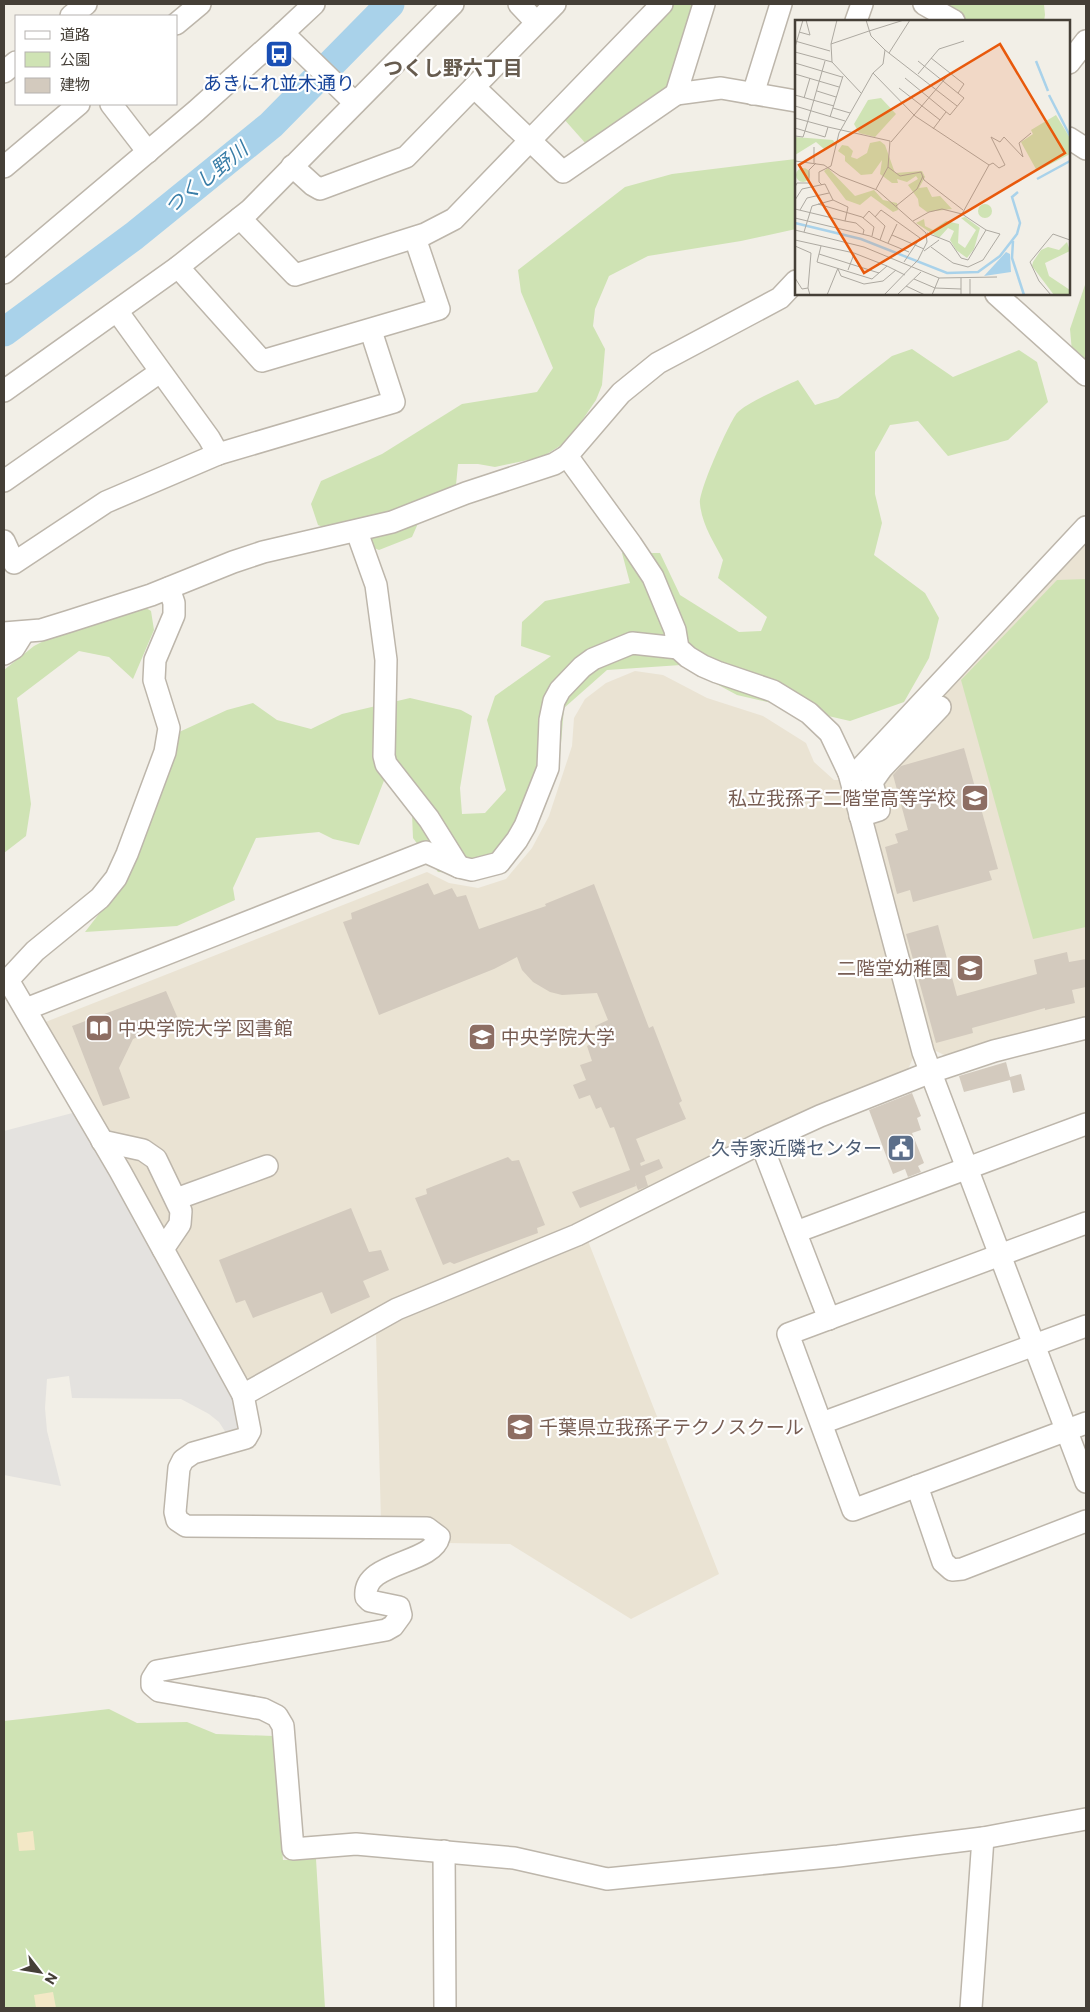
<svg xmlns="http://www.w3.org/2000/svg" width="1090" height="2012" font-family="Commissioner,'Noto Sans JP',sans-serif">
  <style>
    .education { fill: #eae3d3 }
    .green { fill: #cfe3b4 }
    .sand { fill: #f3e8c6 }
    .parking { fill: #e4e2df }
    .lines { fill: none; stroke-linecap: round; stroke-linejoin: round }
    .river { stroke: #a9d2ea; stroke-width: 29 }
    .building { fill: #d3cabe }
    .minor-casing { stroke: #bdb6ab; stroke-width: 24 }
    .minor { stroke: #fff; stroke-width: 21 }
    .labels { text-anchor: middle; stroke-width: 4.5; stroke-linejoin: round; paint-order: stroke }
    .transit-label { font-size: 19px; fill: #164399; stroke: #fff }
    .education-label { font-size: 19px; fill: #785e54; stroke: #fff; text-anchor: start }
    .service-label { font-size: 19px; fill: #4e5e75; stroke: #fff; text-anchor: end }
    .neighbourhood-label { font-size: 20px; font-weight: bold; fill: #675c4f; stroke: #fff }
    .water-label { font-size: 20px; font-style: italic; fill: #397da7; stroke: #fff }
    .inset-river { fill: none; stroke: #a9d2ea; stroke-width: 2.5 }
    .inset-road { fill: none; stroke: #ada9a1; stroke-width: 1 }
    .view { fill: #e8590c; fill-opacity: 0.15; stroke: #e8590c; stroke-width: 2.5 }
    .inset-edge { fill: none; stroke: #453f37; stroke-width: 2.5 }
  </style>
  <rect width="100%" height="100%" fill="#f2efe7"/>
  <g class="education">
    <path d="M1086 542V1019L946 1056 930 1048 858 782Z"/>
    <path d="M635 671 663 675 707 698 763 716 806 743 814 762 834 780H844L916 1051 906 1074 254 1379 240 1376 43 1023 427 872 449 883 478 888 506 879 532 848 549 816 572 746 574 718 585 699 606 683Z"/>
    <path d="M588 1241 719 1574 631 1619 510 1544 446 1543 381 1521 376 1333 410 1316Z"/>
  </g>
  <g class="green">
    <path d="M672 4H696L670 87 587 145 563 118Z"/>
    <path d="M945 4H1044L1045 15 1044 21H959Z"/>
    <path d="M796 159V229L741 241 648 256 609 276 595 309 593 326 605 349 602 385 596 400 568 441 542 457 495 467 478 464H458L456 485 427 503 412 537 379 550 318 525 311 504 321 481 382 454 462 404 537 392 553 368 521 292 518 270 625 187 672 174Z"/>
    <path d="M1086 282V362L1073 363 1070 329Z"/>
    <path d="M912 349 953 377 1019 350 1037 362 1048 402 1008 440 948 456 918 421 890 425 875 452V494L882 523 874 555 925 593 939 618 929 658 904 702 850 721 737 695 681 665 607 670 564 708 559 767 525 845 495 875 438 872 413 838 412 814 385 778 359 845 333 839 319 832 256 838 233 888 235 900 177 926 85 932 102 910 148 827 177 733 227 710 253 703 277 720 311 729 342 714 410 698 461 710 472 716 460 788 462 814 485 813 506 790 487 720 495 696 551 656 521 646 522 622 545 601 630 583 622 553H660L680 595 739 632 761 631 767 617 718 578 723 560C714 542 702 525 700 504 698 492 729 423 737 413 746 403 785 386 798 380L815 405 838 398 892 356Z"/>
    <path d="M1086 579V927L1033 939 961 680 1057 580Z"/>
    <path d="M141 605 151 611 154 630 133 679 109 657 79 651 17 698 31 804 26 836 4 853V670L34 646 61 632Z"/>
    <path d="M109 1709 137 1723 187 1722 216 1734 273 1736 283 1860 316 1859 325 2008H4V1721Z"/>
  </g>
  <g class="sand">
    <path d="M33 1831 35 1850 19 1851 17 1833Z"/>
    <path d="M53 1992 56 2008H36L34 1995Z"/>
  </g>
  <path class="parking" d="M80 1111 235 1400 240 1432 228 1436 219 1422 209 1414 181 1399 72 1398 69 1376 47 1379 45 1408 47 1431 61 1486 4 1475V1131Z"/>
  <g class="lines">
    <path class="river" d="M4 332 134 236 271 125 390 4"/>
  </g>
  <g class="building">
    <path d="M964 748 998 869 989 871 992 880 913 902 910 890 897 894 885 847 898 843 895 834 908 830 893 775 901 766Z"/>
    <path d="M428 883 434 895 452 888 457 897 466 895 479 929 546 906 545 904 594 884 649 1028 653 1026 682 1101 679 1103 686 1119 636 1139 645 1161 640 1163 641 1166 659 1159 663 1168 645 1176 648 1186 638 1190 635 1182 636 1186 580 1208 572 1192 630 1170 614 1127 610 1128 601 1107 596 1109 590 1095 579 1099 573 1085 586 1080 580 1065 592 1061 587 1046 599 1040 595 1026 608 1020 597 993 562 995 550 992 533 982 522 970 517 957 494 969 379 1015 343 922 352 919 351 913Z"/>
    <path d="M938 925 957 996 1037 974 1034 960 1067 952 1069 962 1086 959V987L1072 990 1075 1003 1045 1010V1008L972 1028 973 1033 936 1043 906 934Z"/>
    <path d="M166 991 179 1021 133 1039 119 1068 130 1098 103 1106 72 1026Z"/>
    <path d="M1006 1062 1010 1077 1021 1074 1025 1090 1013 1093 1010 1080 964 1092 959 1076Z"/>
    <path d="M912 1093 921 1116 917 1118 921 1130 912 1133 924 1163 918 1166 921 1172 908 1177 905 1169 893 1174 869 1110Z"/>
    <path d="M508 1157 512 1161 519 1160 545 1225 537 1228 538 1233 454 1264 450 1262 443 1265 415 1198 427 1194 426 1189Z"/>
    <path d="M351 1208 369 1252 381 1250 389 1270 363 1281 370 1297 331 1314 322 1292 253 1318 245 1300 236 1303 219 1260Z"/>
  </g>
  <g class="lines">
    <g class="minor-casing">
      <g id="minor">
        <path d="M519 4 536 22"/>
        <path d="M704 4 676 94 721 88 796 101"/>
        <path d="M924 4 954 21"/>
        <path d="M71 16 86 4"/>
        <path d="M856 21 862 4"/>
        <path d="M176 24 200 4"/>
        <path d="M283 33 355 103"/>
        <path d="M1069 63 1086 41"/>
        <path d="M4 72 16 62"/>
        <path d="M474 87 555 4"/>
        <path d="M753 94 781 4"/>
        <path d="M111 104 148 152"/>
        <path d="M1069 138 1086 149"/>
        <path d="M292 166 313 185 320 189 406 157 474 87 563 172 676 94"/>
        <path d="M4 167 79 104"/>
        <path d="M240 218 295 275 425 234 454 219 662 4"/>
        <path d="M178 267 262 361 439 309 415 238"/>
        <path d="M4 273 196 111 283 33 314 4"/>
        <path d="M996 294 1086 375"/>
        <path d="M117 311 209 438 218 454"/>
        <path d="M4 391 178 267 250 210 453 4"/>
        <path d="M567 456 631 544 653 577 675 630 678 648 688 657 703 666 717 672 773 691 809 713 830 733 849 773 859 770 1086 527"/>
        <path d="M4 481 160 372"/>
        <path d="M357 532 376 585 386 660 384 756 386 764 429 819 459 867"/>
        <path d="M4 541 14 563 106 502 218 454 394 402 371 331"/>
        <path d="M169 588 174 603V615L155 660 154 680 169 728 165 752 127 854 116 878 100 898 35 951 8 980 120 1171 243 1395 397 1309 577 1235 761 1143 820 1116 931 1072 994 1051 1086 1028"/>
        <path d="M4 633 41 630 70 621 151 595 233 562 263 552 392 522 466 493 554 464 567 456 621 393 658 363 780 298 796 281"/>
        <path d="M4 654 14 648 24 632"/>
        <path d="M849 773 923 1052 1086 1482"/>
        <path d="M860 816 879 810 872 782 882 768 940 707"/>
        <path d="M26 1009 426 852 459 867 472 870 499 863 517 840 525 826 548 768 550 720 554 701 560 690 582 667 593 659 632 643 678 648"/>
        <path d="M102 1141 143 1150 156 1159 181 1211 180 1224 163 1249"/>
        <path d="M761 1143 829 1319"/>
        <path d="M176 1199 267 1166"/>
        <path d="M1086 1223 788 1334 853 1510 1086 1423"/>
        <path d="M796 1232 1086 1124"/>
        <path d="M243 1395 250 1431 246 1438 193 1453 183 1460 179 1468 175 1512 177 1520 186 1526 427 1528 439 1537C432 1565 362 1561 366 1597L370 1601 399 1607 401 1615 393 1626 386 1630 157 1671 152 1679V1685L159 1691 263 1709 277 1716 283 1726 293 1849 356 1844 514 1858 607 1879 838 1856 983 1838 1086 1819"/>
        <path d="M822 1423 1086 1326"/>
        <path d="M917 1486 943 1562 952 1570 962 1569 1086 1521"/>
        <path d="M444 1851 445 2008"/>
        <path d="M971 2008 983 1838"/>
      </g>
    </g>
    <use href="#minor" class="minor"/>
  </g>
  <defs>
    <g id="bus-square" transform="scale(1.4375)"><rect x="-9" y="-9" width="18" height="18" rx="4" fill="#1a4fb4" stroke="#fff"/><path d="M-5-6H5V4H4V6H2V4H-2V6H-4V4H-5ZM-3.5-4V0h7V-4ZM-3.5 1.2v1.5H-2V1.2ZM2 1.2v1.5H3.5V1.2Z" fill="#fff"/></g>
    <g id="school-square" transform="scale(1.4375)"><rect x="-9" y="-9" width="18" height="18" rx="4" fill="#8d6e63" stroke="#fff"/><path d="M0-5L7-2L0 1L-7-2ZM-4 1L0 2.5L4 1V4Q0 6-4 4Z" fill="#fff"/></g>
    <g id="library-square" transform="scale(1.4375)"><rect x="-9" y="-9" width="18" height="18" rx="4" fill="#8d6e63" stroke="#fff"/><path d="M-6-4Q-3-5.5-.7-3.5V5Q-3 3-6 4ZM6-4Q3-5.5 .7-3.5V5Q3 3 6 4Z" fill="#fff"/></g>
    <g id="university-square" transform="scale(1.4375)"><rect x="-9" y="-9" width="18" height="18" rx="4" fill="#8d6e63" stroke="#fff"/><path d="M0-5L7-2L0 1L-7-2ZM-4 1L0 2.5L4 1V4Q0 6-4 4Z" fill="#fff"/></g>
    <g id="civic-square" transform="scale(1.4375)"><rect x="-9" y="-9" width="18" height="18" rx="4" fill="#5c6f8a" stroke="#fff"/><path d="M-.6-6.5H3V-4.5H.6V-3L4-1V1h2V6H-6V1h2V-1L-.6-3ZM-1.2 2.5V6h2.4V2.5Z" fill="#fff"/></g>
  </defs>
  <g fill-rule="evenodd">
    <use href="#bus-square" x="279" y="54"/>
    <use href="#school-square" x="975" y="798"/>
    <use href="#school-square" x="970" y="968"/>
    <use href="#library-square" x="99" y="1028"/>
    <use href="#university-square" x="482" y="1037"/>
    <use href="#civic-square" x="901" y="1148"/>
    <use href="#university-square" x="520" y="1427"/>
  </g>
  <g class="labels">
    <g class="transit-label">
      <text x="279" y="90">あきにれ並木通り</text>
    </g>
    <g class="education-label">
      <text x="956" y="805" text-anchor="end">私立我孫子二階堂高等学校</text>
      <text x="951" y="975" text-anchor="end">二階堂幼稚園</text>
      <text x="118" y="1035">中央学院大学 図書館</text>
      <text x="501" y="1044">中央学院大学</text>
      <text x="539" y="1434">千葉県立我孫子テクノスクール</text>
    </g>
    <g class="service-label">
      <text x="882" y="1155">久寺家近隣センター</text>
    </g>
    <g class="neighbourhood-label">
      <text x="453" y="75">つくし野六丁目</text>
    </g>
    <g class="water-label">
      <text transform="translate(206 178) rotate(-39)" y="7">つくし野川</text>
    </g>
  </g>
  <g transform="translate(795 20)">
    <rect width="275" height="275" fill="#f2efe7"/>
    <path d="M86 78 101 94 80 117 64 113 59 104 73 80ZM261 95 275 118V134L242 151 226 122 238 114 236 110ZM0 117 38 120 41 125 29 129 21 122 0 135ZM85 121 90 125 100 153 127 151 130 157 124 168 132 167 137 177 145 176 157 189 132 192 124 186 123 179 113 165 123 159 121 156 112 162 102 159 103 163H97L85 154 87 140 77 154 66 155 50 141V136L43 131 47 125 53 126 58 131 56 137 62 139 72 133 75 123ZM1 155a7 7 0 1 1 14 0a7 7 0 1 1-14 0ZM33 148 60 176 79 170 88 180 102 183 103 190 98 192 76 176 65 185 51 180 29 151ZM183 191a7 7 0 1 1 14 0a7 7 0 1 1-14 0ZM170 197 185 208 179 229 172 238 161 230 155 220 159 211 153 208 144 218 121 203 129 199 130 206 138 210 151 201 164 204 163 223 170 228 181 210 166 198ZM272 222 275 231 250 243 254 256 275 270V275H259L237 246 238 242 246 230 253 227 264 230Z" fill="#cfe3b4"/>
    <path d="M211 232 215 234 216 252 189 256Z" fill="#a9d2ea"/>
    <path class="inset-river" d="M241 41 253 71M254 75 275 116M242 159 275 141M0 203 66 219 152 253 183 252 205 236 222 214 225 203 217 177 223 172M218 221 217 238 229 275"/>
    <path class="inset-road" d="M71 0 76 16 90 30 162 86M74 11 109 0M4 12 15 15 11 0M0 21 35 31M36 24 42 0M0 27 8 0M0 32 37 42M94 33 115 0M136 38 169 64 163 73M0 43 47 57M78 53 120 96 194 145 167 194 147 189 134 192 118 201M0 54 44 67M123 54 144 29 169 21M110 58 155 95 169 78 123 41M104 68 145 100M22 71 41 77M66 73 37 42 36 24 74 11M0 75 39 86M9 78 15 58M0 86 50 101M38 88 55 93M35 97 48 56M0 98 33 107M0 108 10 111 30 41M138 109 151 92M0 116 8 117 10 111 30 117 33 107 95 121 93 147 81 169M96 122 155 53M0 141 29 145 45 156 82 170 131 213 132 222 123 240 89 275M19 143V127M194 145 198 143 204 148 210 145 196 117 205 122 209 117 228 137 224 123 236 113M93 147 105 156 126 152 129 160 168 190M27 165 24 162V152L36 146 44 113 78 53 88 44 90 30M0 167 2 163H14V150L21 143M0 180 7 169 30 164 38 180 17 186 9 212M38 180 53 187 50 201 61 203 69 210 68 214M23 184 67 197 79 207 77 216M101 186 122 169 128 156M0 189 50 201M5 190 12 178 34 173M80 197 86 190 125 218 109 242M0 198 75 216 114 232M68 198 74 191 90 206 85 220M0 210 69 227 144 258 202 257M132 213 155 222 166 238 173 240 191 210 167 194M97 215 129 229M0 220 59 233 92 246M93 223 102 204M0 226 16 233 13 268M26 226 22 242 77 259M136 227 158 243 173 247 188 240 205 214 191 210M129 231 144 220M24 234 84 253M43 249 46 256 69 264 88 261 101 250M53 250 59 234M0 258 7 269 13 268 15 275M77 259 92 246 110 255M119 259 140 268 166 269M111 266 130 275M32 275 43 248M102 275 126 252M137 275 144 258M166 275V258M175 275V259M256 275 244 261 235 242 258 214 275 220"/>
    <path class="view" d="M205 24 270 133 69 253 4 145Z"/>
    <rect width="275" height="275" class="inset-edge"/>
  </g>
  <rect width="1090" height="2012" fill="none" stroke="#453f37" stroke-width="10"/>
  <rect x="15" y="15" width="162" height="90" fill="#ffffff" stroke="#b5b2af"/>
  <rect x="25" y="31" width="25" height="8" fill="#ffffff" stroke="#b5b2af"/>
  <text x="60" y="40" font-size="15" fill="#453f37">道路</text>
  <rect x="25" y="52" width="25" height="15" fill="#cfe3b4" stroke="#b5b2af"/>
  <text x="60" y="65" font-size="15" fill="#453f37">公園</text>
  <rect x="25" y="78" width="25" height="15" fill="#d3cabe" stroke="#b5b2af"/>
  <text x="60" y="90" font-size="15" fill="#453f37">建物</text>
  <g transform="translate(40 1972) rotate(121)" stroke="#ffffff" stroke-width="4" paint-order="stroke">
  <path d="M0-4L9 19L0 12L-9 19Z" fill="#453f37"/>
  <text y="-8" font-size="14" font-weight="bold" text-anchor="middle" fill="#453f37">N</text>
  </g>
</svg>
